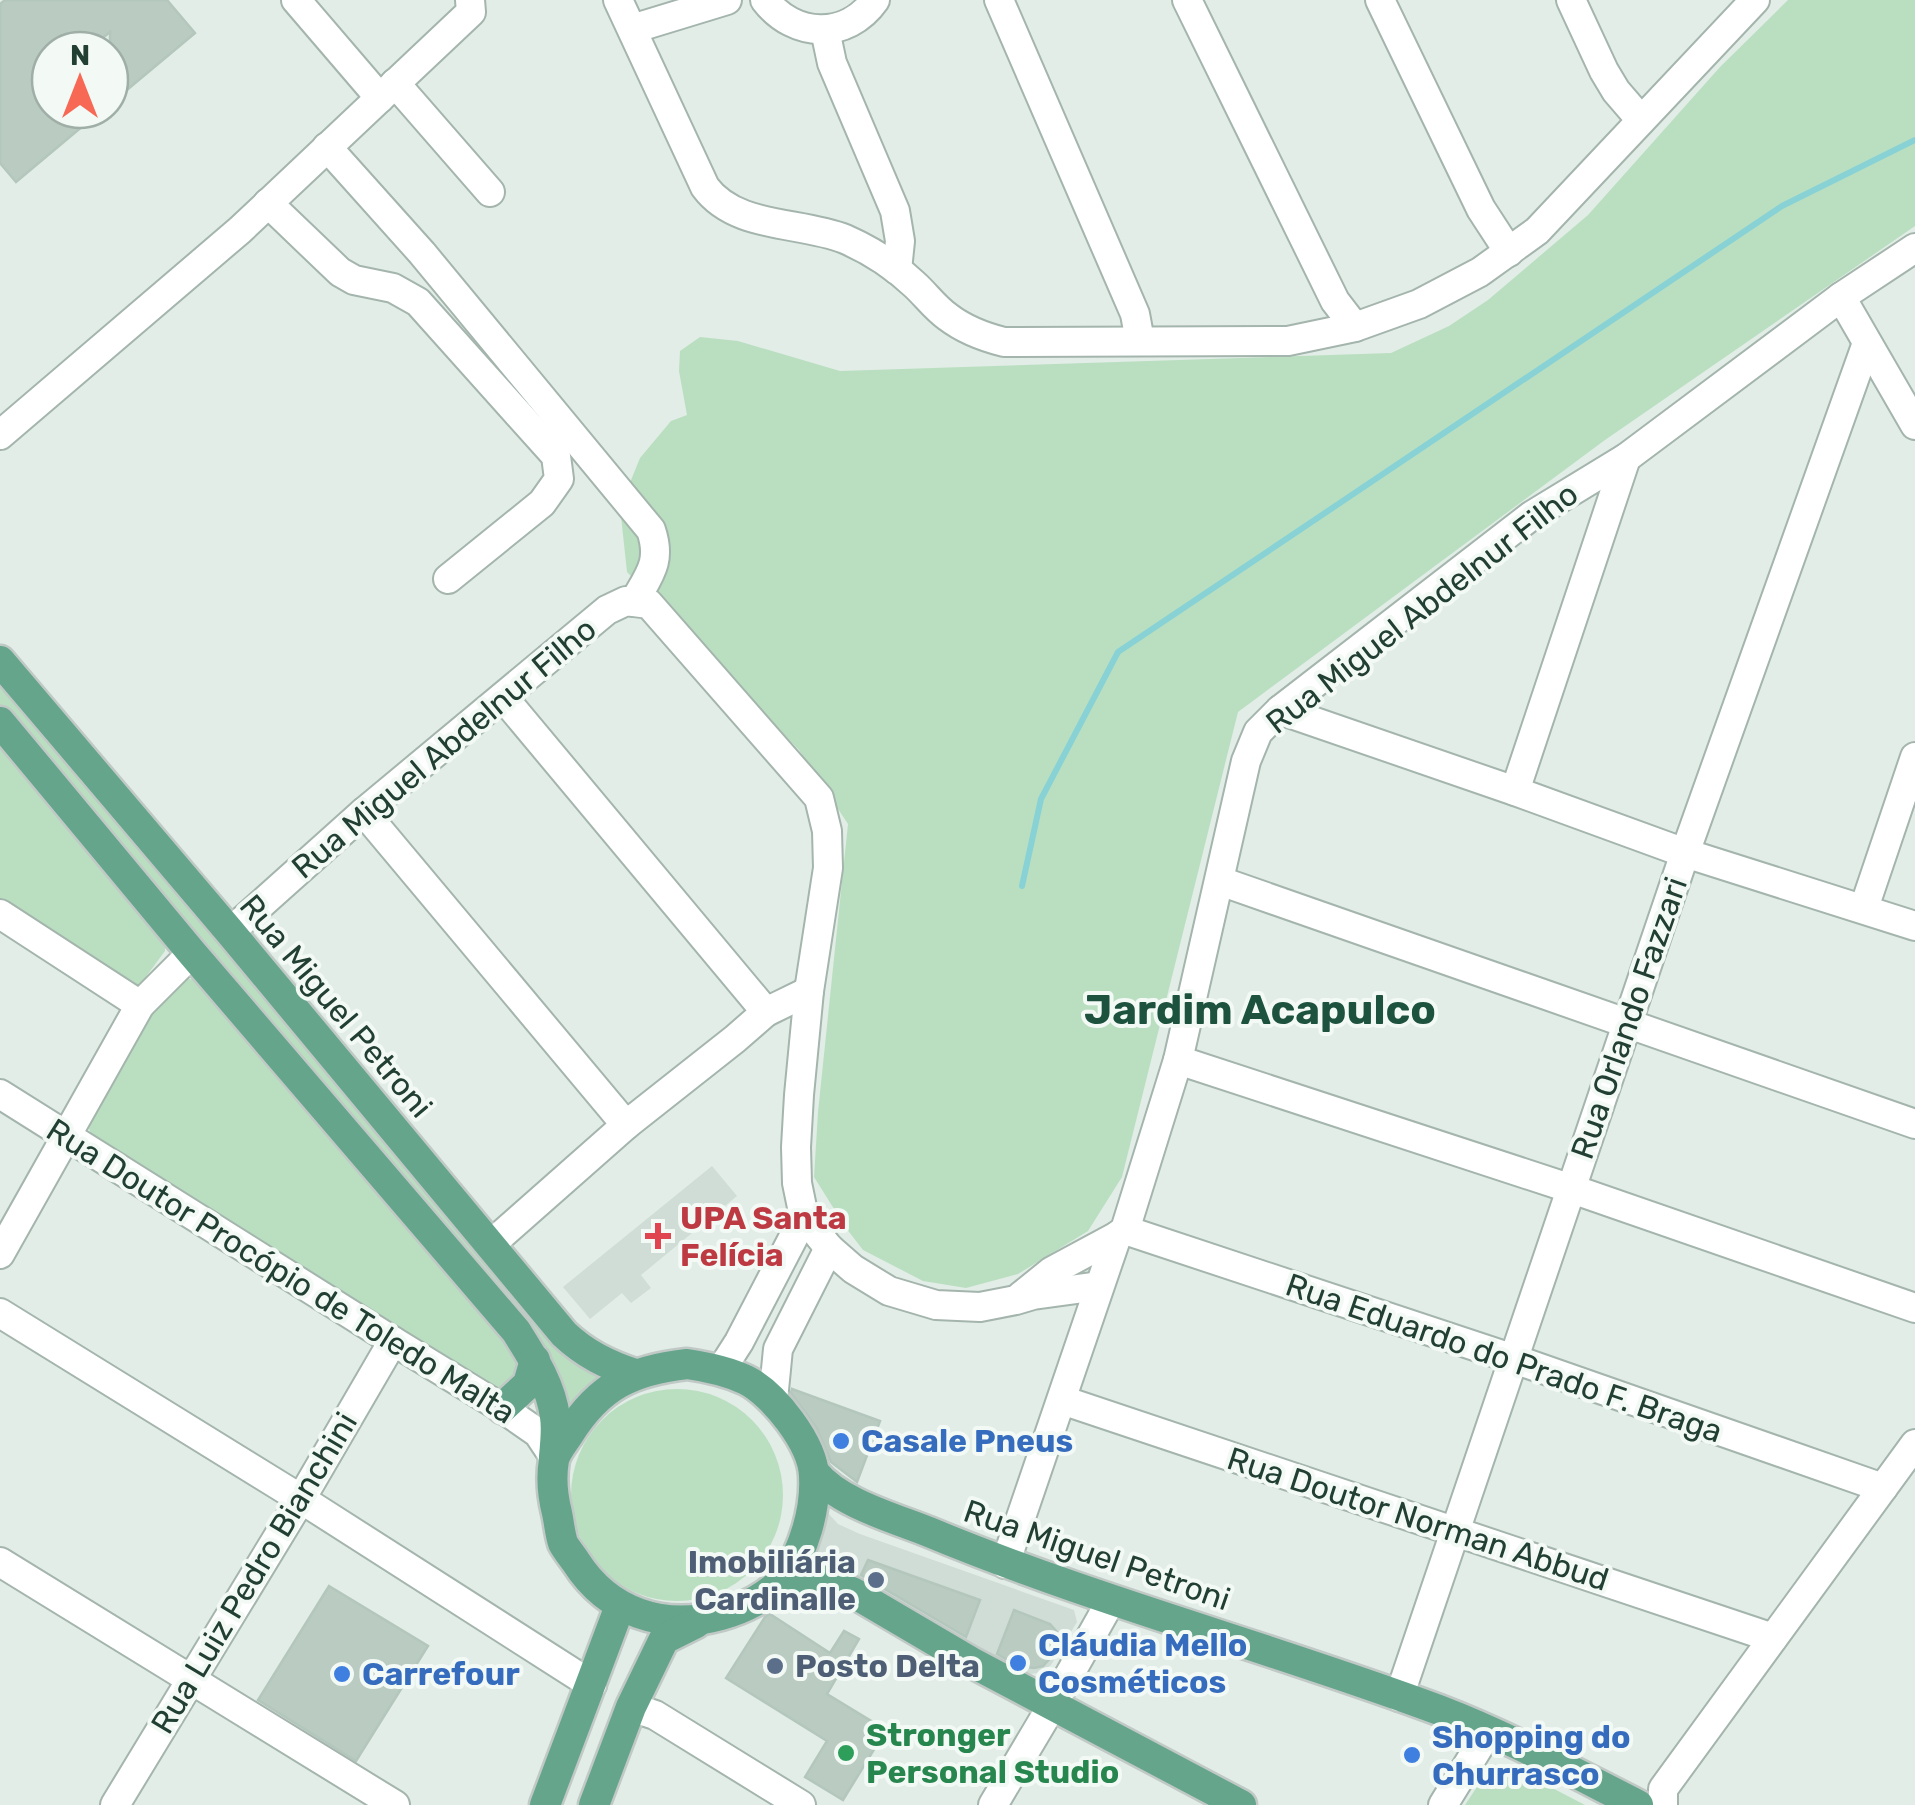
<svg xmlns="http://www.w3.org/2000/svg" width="1915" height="1805" font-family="Rubik,sans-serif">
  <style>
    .built { fill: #d0ddd6 }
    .green { fill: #badfc0 }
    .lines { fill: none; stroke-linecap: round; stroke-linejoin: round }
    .stream { stroke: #88d2d5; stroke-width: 6 }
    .building { fill: #bacbc2; stroke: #b4c7bd; stroke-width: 2.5 }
    .minor-casing { stroke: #a4b5ad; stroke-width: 32 }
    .major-casing { stroke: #c1c9c6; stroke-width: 35 }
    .minor { stroke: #fff; stroke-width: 28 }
    .major { stroke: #65a58c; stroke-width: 30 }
    .health-dot { fill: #e0444e; stroke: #f3f9f5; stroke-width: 4 }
    .shop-dot { fill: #3f7fe0; stroke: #f3f9f5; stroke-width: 4 }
    .service-dot { fill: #5c6f8a; stroke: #f3f9f5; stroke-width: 4 }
    .leisure-dot { fill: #2e9e5b; stroke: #f3f9f5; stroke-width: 4 }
    .labels { text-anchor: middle; stroke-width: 8; stroke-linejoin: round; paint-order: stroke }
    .street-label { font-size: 32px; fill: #213f33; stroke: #f3f9f5 }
    .health-label { font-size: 32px; font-weight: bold; fill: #be3a42; stroke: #f3f9f5; text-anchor: start }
    .shop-label { font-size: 32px; font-weight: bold; fill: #366cbe; stroke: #f3f9f5; text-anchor: start }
    .service-label { font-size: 32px; font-weight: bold; fill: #4e5e75; stroke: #f3f9f5; text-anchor: end }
    .leisure-label { font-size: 32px; font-weight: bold; fill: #27864d; stroke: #f3f9f5; text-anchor: start }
    .district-label { font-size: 42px; font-weight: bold; fill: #1c523e; stroke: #f3f9f5 }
  </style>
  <rect width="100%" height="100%" fill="#e2ede7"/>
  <g class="built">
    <path d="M712 1166 737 1196 641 1275 651 1288 631 1303 622 1293 590 1319 563 1287Z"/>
    <path d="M828 1513 838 1524 860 1534 1074 1610 1077 1622 1051 1665 1040 1673 1028 1674 1006 1668 815 1568 804 1557 819 1518Z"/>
  </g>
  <g class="green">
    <path d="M1788 0H1915V226L1605 440 1238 712 1122 1177 1088 1231 1018 1274 966 1288 923 1281 863 1250 846 1228 814 1177 818 1112 848 824 799 750 627 572 620 507 640 458 671 421 687 415 679 371 680 351 700 337 738 341 840 371 1391 353 1449 326 1488 300 1588 215 1720 67Z"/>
    <path d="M0 672 599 1376 571 1404 564 1417 558 1405 0 709Z"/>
    <path d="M0 742 165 938V951L139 986 131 987 0 905Z"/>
    <path d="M187 978 203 983 507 1336 523 1370 501 1389 94 1141 89 1129 90 1122C110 1085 148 994 187 978Z"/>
    <circle cx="677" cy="1495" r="106"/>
    <path d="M1492 1764 1510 1766 1585 1805H1465Z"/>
  </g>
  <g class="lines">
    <path class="stream" d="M1022 886 1041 799 1118 652 1782 206 1915 140"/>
  </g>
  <g class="building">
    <path d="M5 0H167L195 33 110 104V32L88 50H50V110H102L16 182 0 163V4Z"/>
    <path d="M792 1389 880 1421 857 1482 831 1462 816 1427 791 1393Z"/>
    <path d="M868 1560 980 1600 966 1637 861 1575Z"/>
    <path d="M329 1586 428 1646 356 1761 258 1700Z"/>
    <path d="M1014 1610 1050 1624 1057 1632V1646L1053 1655 1043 1666 1034 1668 1018 1666 997 1654Z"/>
    <path d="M770 1614 830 1653 844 1631 859 1639 827 1694 886 1730 843 1800 805 1777 827 1741 726 1678 765 1617Z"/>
  </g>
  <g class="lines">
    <g class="minor-casing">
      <g id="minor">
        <path d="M296 0 380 98"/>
        <path d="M618 0 705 187C736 229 799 221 845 239 870 250 895 266 915 285 926 295 935 308 948 317 965 330 984 337 1004 342L1288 341 1355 327 1419 304 1480 272 1537 231 1755 0"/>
        <path d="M765 0C794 38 847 40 875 0"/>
        <path d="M999 0 1135 314 1140 341"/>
        <path d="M1187 0 1335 301 1355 327"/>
        <path d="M1380 0 1481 209 1509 252"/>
        <path d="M1571 0 1604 71 1616 91 1641 120"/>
        <path d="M632 29 727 0"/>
        <path d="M825 30 832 63 895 211 900 241 897 270"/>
        <path d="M395 83 490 192"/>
        <path d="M327 147 422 253 651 530C662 562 649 575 634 602"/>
        <path d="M268 203 340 272 354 280 393 288 418 302 556 456 559 479 542 503 448 579"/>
        <path d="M1841 297 1915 425"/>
        <path d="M0 435 240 230 471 12 470 0"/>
        <path d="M503 697 766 1012"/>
        <path d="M1280 710 1515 791 1685 853 1915 926"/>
        <path d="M1515 791 1626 458"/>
        <path d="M364 812 626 1125"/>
        <path d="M1220 881 1915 1124"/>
        <path d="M1864 908 1915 757"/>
        <path d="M0 914 140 1005"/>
        <path d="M230 932 364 812 607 610 626 601 649 604 819 798 827 831 828 868 809 991 799 1095 796 1147 797 1183 804 1217 829 1248 853 1269 889 1291 936 1305 980 1307 1016 1300 1033 1295 1099 1286"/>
        <path d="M1178 1060 1572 1189 1915 1308"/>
        <path d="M0 1094 393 1341 502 1408 538 1433 554 1457"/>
        <path d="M1125 1230 1514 1359 1883 1488"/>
        <path d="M490 1245 626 1125 735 1039 766 1012 809 991"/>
        <path d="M0 1254 140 1005 192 953"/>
        <path d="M1021 1296 1052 1271 1117 1236"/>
        <path d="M0 1313 301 1499 592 1685"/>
        <path d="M721 1370 739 1342 804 1217"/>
        <path d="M773 1400 778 1349 829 1248"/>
        <path d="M1062 1400 1773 1638"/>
        <path d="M0 1562 395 1805"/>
        <path d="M1005 1564 1117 1236 1125 1230 1178 1060 1246 761 1258 732 1280 710 1531 516 1626 458 1841 297 1915 248"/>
        <path d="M1399 1697 1685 853 1867 343"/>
        <path d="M631 1707 655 1715 801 1805"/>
        <path d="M115 1805 301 1499 393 1341"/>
        <path d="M993 1805 1053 1704 1112 1599"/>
        <path d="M1443 1805 1488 1732"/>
        <path d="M1663 1805V1789L1915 1444"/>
      </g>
    </g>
    <g class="major-casing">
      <g id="major">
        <path d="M0 661 230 932 564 1334C585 1354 608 1365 635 1374"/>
        <path d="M0 722 192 953 516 1331C533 1358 551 1385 555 1417 557 1430 555 1444 554 1457"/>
        <path d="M687 1364C708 1367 727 1371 746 1380 774 1394 813 1444 814 1476 816 1509 804 1550 785 1577 770 1596 743 1609 721 1615 663 1631 608 1612 576 1562 572 1556 566 1549 563 1543 560 1534 559 1522 557 1513 553 1497 551 1477 554 1460 556 1451 564 1442 569 1434 599 1386 632 1370 687 1364Z"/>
        <path d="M502 1408 528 1384 535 1360"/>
        <path d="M815 1473C839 1503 894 1518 929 1532 1095 1601 1270 1647 1439 1710 1507 1736 1573 1772 1638 1805"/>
        <path d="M783 1579 812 1577 852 1592 971 1662 1241 1805"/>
        <path d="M545 1805 620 1606"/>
        <path d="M594 1805 631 1707 664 1639 696 1623"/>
      </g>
    </g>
    <use href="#minor" class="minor"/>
    <use href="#major" class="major"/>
  </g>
  <path class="health-dot" d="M653 1221h10v10h10v10h-10v10h-10v-10h-10v-10h10z"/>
  <g class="shop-dot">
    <circle cx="841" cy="1441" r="10"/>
    <circle cx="1018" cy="1663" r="10"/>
    <circle cx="342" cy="1674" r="10"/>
    <circle cx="1412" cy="1755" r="10"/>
  </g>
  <g class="service-dot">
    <circle cx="876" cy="1580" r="10"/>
    <circle cx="775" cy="1666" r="10"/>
  </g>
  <circle class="leisure-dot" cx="846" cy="1753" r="10"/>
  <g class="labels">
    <g class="street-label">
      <text transform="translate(1422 608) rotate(-38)" y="11">Rua Miguel Abdelnur Filho</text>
      <text transform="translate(444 748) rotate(-40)" y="11">Rua Miguel Abdelnur Filho</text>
      <text transform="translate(336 1006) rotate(50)" y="11">Rua Miguel Petroni</text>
      <text transform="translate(1629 1018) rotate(-71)" y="11">Rua Orlando Fazzari</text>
      <text transform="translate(281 1271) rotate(32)" y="11">Rua Doutor Procópio de Toledo Malta</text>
      <text transform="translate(1504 1358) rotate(19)" y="11">Rua Eduardo do Prado F. Braga</text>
      <text transform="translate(1418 1519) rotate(18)" y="11">Rua Doutor Norman Abbud</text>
      <text transform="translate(1097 1555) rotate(19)" y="11">Rua Miguel Petroni</text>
      <text transform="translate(254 1573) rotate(-59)" y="11">Rua Luiz Pedro Bianchini</text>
    </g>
    <g class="health-label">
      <text x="680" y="1229">UPA Santa<tspan x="680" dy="37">Felícia</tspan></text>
    </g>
    <g class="shop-label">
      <text x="861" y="1452">Casale Pneus</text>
      <text x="1038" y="1656">Cláudia Mello<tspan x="1038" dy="37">Cosméticos</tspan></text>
      <text x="362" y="1685">Carrefour</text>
      <text x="1432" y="1748">Shopping do<tspan x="1432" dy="37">Churrasco</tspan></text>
    </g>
    <g class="service-label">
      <text x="856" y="1573">Imobiliária<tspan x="856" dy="37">Cardinalle</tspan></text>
      <text x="795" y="1677" text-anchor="start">Posto Delta</text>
    </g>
    <g class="leisure-label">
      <text x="866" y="1746">Stronger<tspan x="866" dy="37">Personal Studio</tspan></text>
    </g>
    <g class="district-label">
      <text x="1260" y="1024">Jardim Acapulco</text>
    </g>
  </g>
  <g transform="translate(80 80)"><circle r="48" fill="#f3f9f5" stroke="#9fafa7" stroke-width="2.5"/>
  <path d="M0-8L18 38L0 25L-18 38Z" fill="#f86955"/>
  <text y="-15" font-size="28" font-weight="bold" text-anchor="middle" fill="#213f33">N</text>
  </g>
</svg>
